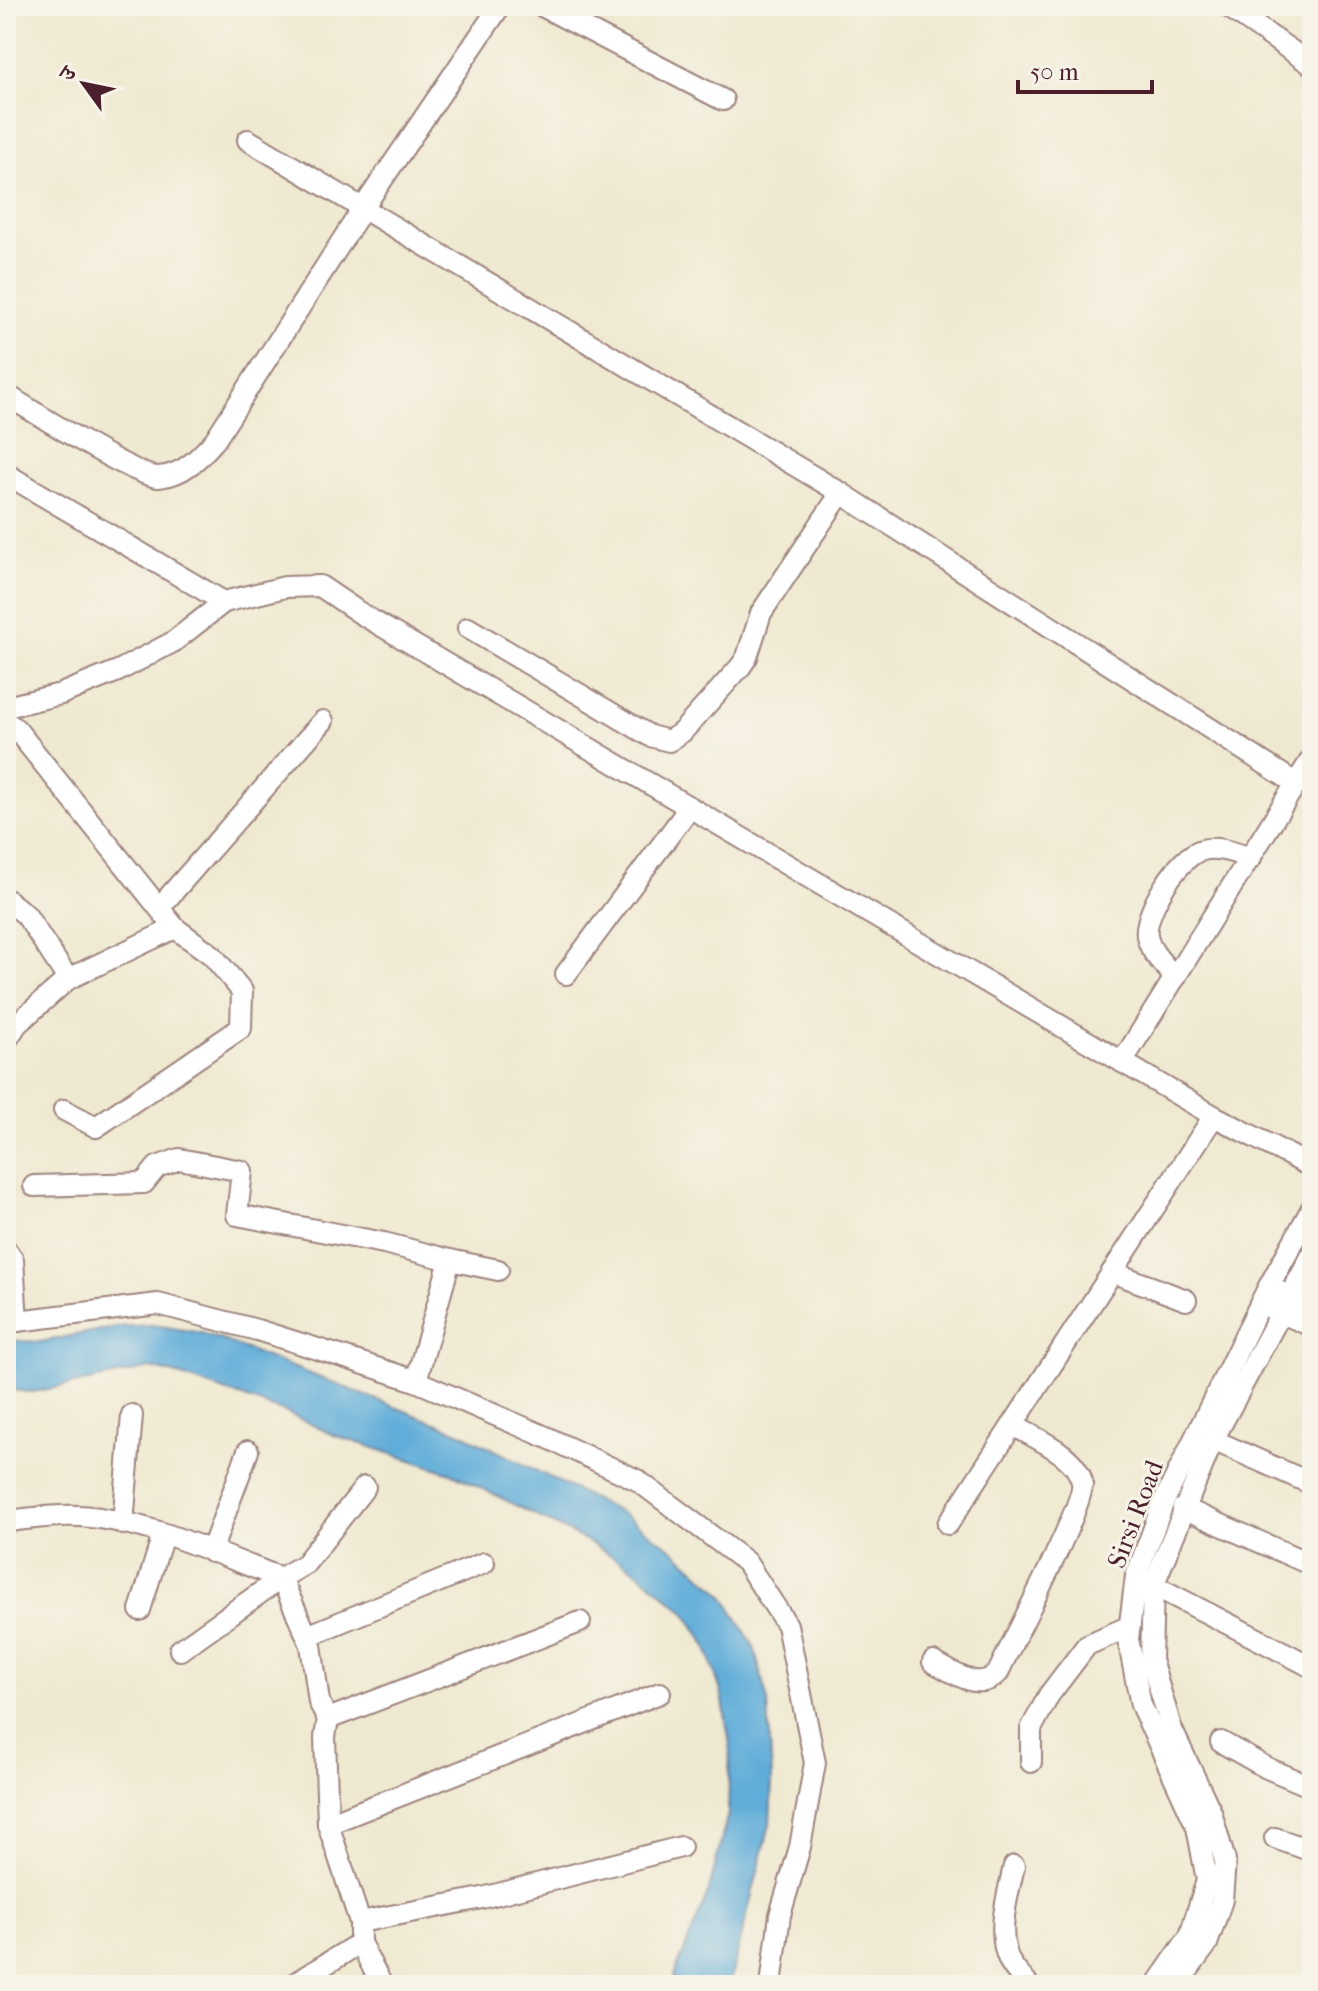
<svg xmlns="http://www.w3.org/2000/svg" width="1318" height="1991" font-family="'IM FELL French Canon','Noto Serif Devanagari',serif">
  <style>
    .water { fill: #60add9; stroke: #556682; stroke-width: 2 }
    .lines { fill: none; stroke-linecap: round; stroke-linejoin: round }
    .minor-casing { stroke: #9d847e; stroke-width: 24 }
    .minor { stroke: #fff; stroke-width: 20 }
    .labels { text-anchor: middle; stroke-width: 6; stroke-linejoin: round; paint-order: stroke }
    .street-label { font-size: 26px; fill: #4a1f2b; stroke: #f7f3e8 }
  </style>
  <rect width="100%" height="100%" fill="#f7f3e8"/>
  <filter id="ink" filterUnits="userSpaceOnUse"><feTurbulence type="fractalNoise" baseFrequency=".0125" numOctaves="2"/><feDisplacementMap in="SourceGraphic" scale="16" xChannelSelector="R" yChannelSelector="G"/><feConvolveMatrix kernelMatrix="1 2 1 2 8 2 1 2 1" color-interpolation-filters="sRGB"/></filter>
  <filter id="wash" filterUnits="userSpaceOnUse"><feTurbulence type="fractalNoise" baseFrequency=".006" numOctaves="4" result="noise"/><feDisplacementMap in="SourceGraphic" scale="32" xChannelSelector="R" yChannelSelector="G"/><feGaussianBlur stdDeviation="1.8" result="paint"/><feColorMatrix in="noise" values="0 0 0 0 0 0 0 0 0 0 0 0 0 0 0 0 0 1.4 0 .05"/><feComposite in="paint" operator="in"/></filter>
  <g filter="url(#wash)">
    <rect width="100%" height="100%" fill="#f0e9d1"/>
    <path class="water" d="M155 1325 202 1333 233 1344 459 1432 623 1514 675 1551 724 1596 754 1647 768 1702 772 1780 770 1824 729 1985H670L709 1891 728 1813 730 1745 722 1695 706 1645 685 1612 633 1568 581 1538 451 1473 334 1435 285 1412 182 1376 151 1368 34 1392 6 1390V1340L40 1342 116 1327Z"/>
  </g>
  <g filter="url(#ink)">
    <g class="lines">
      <g class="minor-casing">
        <g id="minor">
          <path d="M542 6 723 100"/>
          <path d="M1227 6 1312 65"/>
          <path d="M248 140 841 493 1297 784"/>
          <path d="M6 395C32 410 136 478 159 477 184 475 200 457 215 440L363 208 500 6"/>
          <path d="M6 474 224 602"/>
          <path d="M468 628 650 736 669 741 682 732 741 666 747 657 761 613 841 493"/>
          <path d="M6 707 61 694 118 671 173 642 224 602 285 587 320 586 363 615 1214 1116 1312 1167"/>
          <path d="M6 722 16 729 175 928 68 979 26 915 6 899"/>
          <path d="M159 908 323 721"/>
          <path d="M566 974 690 807"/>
          <path d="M1175 978C1165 965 1150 953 1147 936 1143 914 1179 855 1202 850 1218 846 1235 853 1251 858"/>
          <path d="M6 1041 17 1024 68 979"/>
          <path d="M1122 1062 1312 758"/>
          <path d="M64 1110 96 1127 241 1028 242 991 212 955 175 928"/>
          <path d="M34 1186 144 1183 157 1167 179 1159 242 1171 237 1215 384 1243 450 1260 416 1381"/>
          <path d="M6 1250 13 1260 17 1321"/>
          <path d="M450 1260 498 1270"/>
          <path d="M1112 1272 1186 1300"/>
          <path d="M1280 1292 1312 1306"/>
          <path d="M1272 1309 1312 1326"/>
          <path d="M6 1321H17L158 1304 257 1330 340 1356 416 1381 546 1437 637 1480 746 1562 787 1625 815 1763 800 1847 780 1915 771 1985"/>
          <path d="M1213 1440 1312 1484"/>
          <path d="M1183 1508 1312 1565"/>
          <path d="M6 1521C30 1519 56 1514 80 1516 147 1520 219 1555 281 1578L305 1564 365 1487"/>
          <path d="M123 1524 132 1415"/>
          <path d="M948 1524 1214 1116"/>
          <path d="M211 1552 248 1451"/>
          <path d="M1145 1581 1312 1667"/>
          <path d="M140 1610 163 1535"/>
          <path d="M307 1636 484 1563"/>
          <path d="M180 1650 281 1578 311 1645 319 1702 328 1719 325 1737 328 1824 360 1922V1943L382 1985"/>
          <path d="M933 1662C953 1672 979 1693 998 1673 1011 1643 1086 1504 1082 1482 1076 1454 1036 1439 1013 1425"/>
          <path d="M328 1719 580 1622"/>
          <path d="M1221 1742 1267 1768 1312 1787"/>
          <path d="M1031 1762V1729L1049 1695 1087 1645 1130 1626"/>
          <path d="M328 1824 660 1693"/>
          <path d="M1275 1838 1312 1851"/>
          <path d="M1014 1866C1008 1895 996 1931 1009 1960 1013 1969 1022 1977 1028 1985"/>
          <path d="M360 1922 482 1898 681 1847"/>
          <path d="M292 1985 360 1943"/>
          <path d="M1156 1985 1190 1936 1207 1880 1197 1827 1141 1705 1128 1639 1136 1576 1164 1501 1268 1288 1312 1208"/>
          <path d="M1177 1985 1207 1944 1222 1900 1225 1861 1211 1812 1172 1730 1151 1660 1153 1586 1213 1440 1312 1255"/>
        </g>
      </g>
      <use href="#minor" class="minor"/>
    </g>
  </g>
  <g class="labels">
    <g class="street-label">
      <text transform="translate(1135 1514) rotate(-69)" y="9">Sirsi Road</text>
    </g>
  </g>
  <rect width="1318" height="1991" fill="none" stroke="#f7f3e8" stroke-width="32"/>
  <g transform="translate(84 84) rotate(303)" stroke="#f7f3e8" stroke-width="6" paint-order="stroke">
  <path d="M0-6L14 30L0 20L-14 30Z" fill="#4a1f2b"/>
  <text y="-12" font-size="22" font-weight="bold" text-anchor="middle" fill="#4a1f2b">उ</text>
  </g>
  <path d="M1018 80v12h134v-12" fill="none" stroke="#4a1f2b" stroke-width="4"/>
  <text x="1030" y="80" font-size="24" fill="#4a1f2b" stroke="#f7f3e8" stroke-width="6" paint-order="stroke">50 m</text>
</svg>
